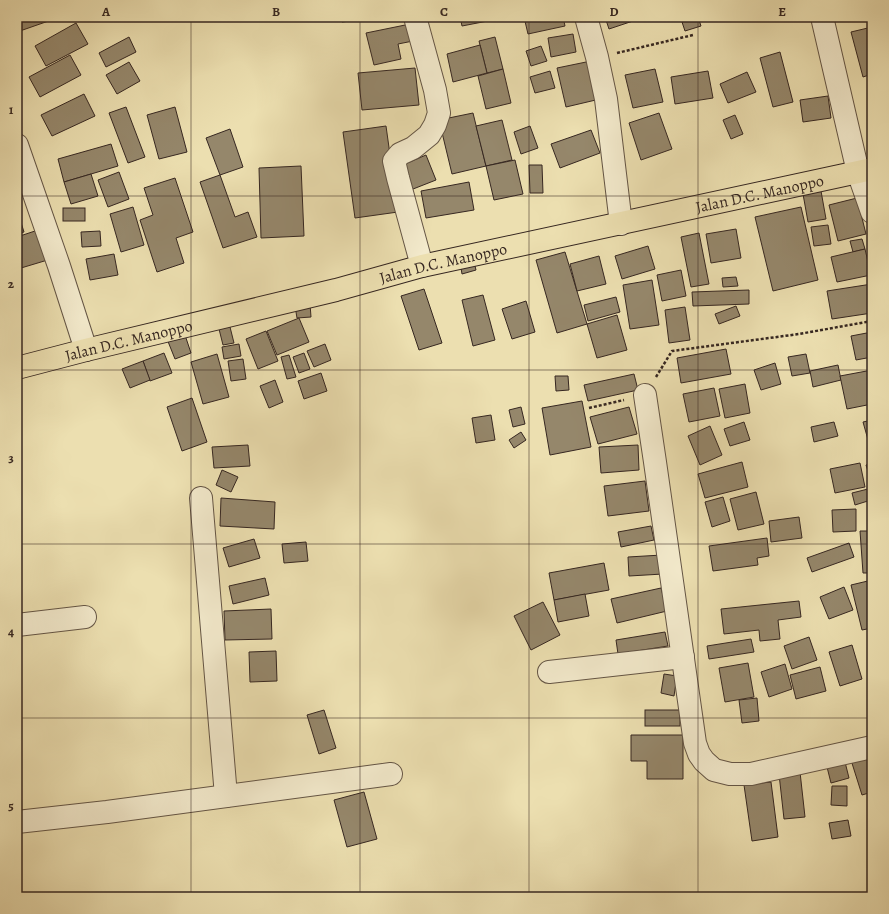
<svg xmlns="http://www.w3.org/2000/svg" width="889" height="914" font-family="Alegreya,serif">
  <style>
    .building { fill: #95876b; stroke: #362721 }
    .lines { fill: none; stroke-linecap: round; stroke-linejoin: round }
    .minor-casing { stroke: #645545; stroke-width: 24 }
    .highway-casing { stroke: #362721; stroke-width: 24 }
    .path { stroke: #362721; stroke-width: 2.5; stroke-dasharray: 3 2; stroke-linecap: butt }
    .minor { stroke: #f3eacc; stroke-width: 22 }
    .highway { stroke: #ecdfb0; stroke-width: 22 }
    .grid { fill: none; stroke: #362721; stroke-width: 1; stroke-opacity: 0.55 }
    .labels { text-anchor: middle; stroke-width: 3; stroke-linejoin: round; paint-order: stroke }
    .street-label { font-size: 16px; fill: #362721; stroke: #f3eacc }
    .neatline { fill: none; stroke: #362721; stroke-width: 1.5 }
    .grid-label { font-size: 13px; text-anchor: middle; font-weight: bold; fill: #362721 }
  </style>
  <rect width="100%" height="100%" fill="#ecdfb0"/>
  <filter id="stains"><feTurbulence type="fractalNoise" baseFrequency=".005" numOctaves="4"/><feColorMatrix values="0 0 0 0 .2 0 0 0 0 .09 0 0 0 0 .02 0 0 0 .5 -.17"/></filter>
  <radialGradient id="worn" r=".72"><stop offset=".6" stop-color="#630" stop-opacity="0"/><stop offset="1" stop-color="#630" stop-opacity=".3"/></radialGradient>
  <g class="building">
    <path d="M17 17H60L17 32Z"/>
    <path d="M342 17H383L342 22Z"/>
    <path d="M460 17H498V19L462 26Z"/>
    <path d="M524 17H563L565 26 528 34Z"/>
    <path d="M605 17H645L609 29Z"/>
    <path d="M698 17 701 26 685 31 682 22Z"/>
    <path d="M848 17H858L849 20Z"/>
    <path d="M76 23 88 44 46 66 35 46Z"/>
    <path d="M415 23 418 40 398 44 401 59 374 65 366 33Z"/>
    <path d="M872 27V74L863 77 851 32Z"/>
    <path d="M573 34 576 52 551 57 548 38Z"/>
    <path d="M129 37 136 52 106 67 99 53Z"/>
    <path d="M495 37 503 69 487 73 479 41Z"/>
    <path d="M480 45 487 73 453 82 447 54Z"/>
    <path d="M541 46 547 61 531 66 526 51Z"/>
    <path d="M780 52 793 102 773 107 760 58Z"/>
    <path d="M70 55 81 75 40 97 29 77Z"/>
    <path d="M591 61 600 99 566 107 557 68Z"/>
    <path d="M129 62 140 81 117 94 106 75Z"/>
    <path d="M415 68 419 105 362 110 358 73Z"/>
    <path d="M503 69 511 103 486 109 478 76Z"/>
    <path d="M655 69 663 102 633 108 625 75Z"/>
    <path d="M550 71 555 88 535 93 530 77Z"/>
    <path d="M708 71 713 98 675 104 671 77Z"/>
    <path d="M747 72 756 92 728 103 720 84Z"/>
    <path d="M84 94 95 116 52 136 41 115Z"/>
    <path d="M828 96 831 118 803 122 800 100Z"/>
    <path d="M126 107 145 157 128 163 109 113Z"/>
    <path d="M175 107 187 152 159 159 147 115Z"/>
    <path d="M473 113 486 166 452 174 439 120Z"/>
    <path d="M659 113 672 149 641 160 629 123Z"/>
    <path d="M735 115 743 134 731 139 723 120Z"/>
    <path d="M502 120 512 160 486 166 476 126Z"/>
    <path d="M386 126 398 212 355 218 343 132Z"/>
    <path d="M530 126 538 148 521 154 514 132Z"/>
    <path d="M230 129 243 167 220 175 206 138Z"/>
    <path d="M591 130 600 153 560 168 551 144Z"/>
    <path d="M111 144 118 166 64 182 58 159Z"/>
    <path d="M426 155 436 180 408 191 398 167Z"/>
    <path d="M515 160 523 194 494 200 486 166Z"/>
    <path d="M529 165H542L543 193H530Z"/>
    <path d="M301 166 304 236 261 238 259 168Z"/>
    <path d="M119 172 129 199 108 207 98 180Z"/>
    <path d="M91 174 98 196 71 204 64 182Z"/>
    <path d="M220 175 235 217 248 212 257 237 223 248 200 182Z"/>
    <path d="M175 178 193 232 176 238 184 263 157 272 140 220 153 215 144 188Z"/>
    <path d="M469 182 474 210 426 218 421 191Z"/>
    <path d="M821 191 826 219 808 222 803 194Z"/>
    <path d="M857 198 866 234 838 241 829 205Z"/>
    <path d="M133 207 144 245 121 252 110 214Z"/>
    <path d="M801 207 818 280 773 291 755 217Z"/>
    <rect x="63" y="208" width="22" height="13"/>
    <path d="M17 213H18L24 232 17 234Z"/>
    <path d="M828 225 831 244 814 246 811 227Z"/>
    <path d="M41 229 51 259 21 268 17 256V237Z"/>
    <path d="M736 229 741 258 711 263 706 234Z"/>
    <path d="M100 231 101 246 82 247 81 232Z"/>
    <path d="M699 233 709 284 691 287 681 237Z"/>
    <path d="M862 239 865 249 853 252 850 241Z"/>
    <path d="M648 246 655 269 622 279 615 256Z"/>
    <path d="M865 249 871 275 837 282 831 257Z"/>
    <path d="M565 252 587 324 557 333 536 260Z"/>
    <path d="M114 254 118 275 90 280 86 259Z"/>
    <path d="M599 256 606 284 577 291 570 264Z"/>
    <path d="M473 258 476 270 462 274 460 262Z"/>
    <path d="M681 270 686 296 662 301 657 275Z"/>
    <path d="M736 277 738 286 723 287 722 278Z"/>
    <path d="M652 280 659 325 630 329 623 285Z"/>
    <path d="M872 284V313L832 319 827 291Z"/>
    <path d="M424 289 442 343 419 350 401 296Z"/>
    <path d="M749 290V304L693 306 692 292Z"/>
    <path d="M483 295 495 340 473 346 462 300Z"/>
    <path d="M616 297 620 312 588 321 584 305Z"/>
    <path d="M526 301 535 332 512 339 502 309Z"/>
    <path d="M310 304 311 317 297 318 295 306Z"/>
    <path d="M736 306 740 316 719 324 715 314Z"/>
    <path d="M685 307 690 340 669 343 665 310Z"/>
    <path d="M617 315 627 350 597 358 587 324Z"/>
    <path d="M299 318 309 342 277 355 267 331Z"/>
    <path d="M228 319 234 343 223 345 217 321Z"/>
    <path d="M266 331 278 361 258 369 246 339Z"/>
    <path d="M184 332 191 353 175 359 167 339Z"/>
    <path d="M872 332V357L856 360 851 336Z"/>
    <path d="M239 344 241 356 224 359 222 347Z"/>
    <path d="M325 344 331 360 314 367 307 351Z"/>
    <path d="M726 349 731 374 681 383 677 358Z"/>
    <path d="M164 353 172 373 150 381 143 361Z"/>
    <path d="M304 353 310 369 299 373 293 357Z"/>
    <path d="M217 354 229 397 203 404 191 362Z"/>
    <path d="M806 354 810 373 792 376 788 357Z"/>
    <path d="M289 355 296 377 287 379 281 357Z"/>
    <path d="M243 359 246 379 231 381 228 361Z"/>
    <path d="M143 361 150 380 130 388 122 369Z"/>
    <path d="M775 363 781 384 761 390 754 370Z"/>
    <path d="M838 365 841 380 813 387 810 371Z"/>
    <path d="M872 370V404L847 409 840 376Z"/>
    <path d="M321 373 327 391 304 399 298 381Z"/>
    <path d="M634 374 638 390 588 401 584 385Z"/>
    <path d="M555 376H568L569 390 556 391Z"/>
    <path d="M275 380 283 402 269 408 260 386Z"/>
    <path d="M745 384 750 413 725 418 719 389Z"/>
    <path d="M714 388 720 416 689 422 683 394Z"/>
    <path d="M192 398 207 442 182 451 167 407Z"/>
    <path d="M582 401 591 447 550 455 542 408Z"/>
    <path d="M521 407 525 424 513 427 509 410Z"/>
    <path d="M629 407 637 434 598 444 590 417Z"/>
    <path d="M491 415 495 440 476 443 472 418Z"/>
    <path d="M872 420V454L863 422Z"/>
    <path d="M744 422 750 440 730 446 724 429Z"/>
    <path d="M834 422 838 436 814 442 811 427Z"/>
    <path d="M710 426 722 455 700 465 688 436Z"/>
    <path d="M521 432 526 440 514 448 509 440Z"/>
    <path d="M248 445 250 466 214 468 212 447Z"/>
    <path d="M638 445 639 470 601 473 599 447Z"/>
    <path d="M742 462 748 487 705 498 698 474Z"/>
    <path d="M860 463 865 487 835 493 830 469Z"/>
    <path d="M872 463V485L866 465Z"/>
    <path d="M222 470 238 477 231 492 216 485Z"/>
    <path d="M645 481 649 511 608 516 604 486Z"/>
    <path d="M868 489 871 500 855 505 852 493Z"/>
    <path d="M756 492 764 524 738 530 730 499Z"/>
    <path d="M723 497 730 521 712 527 705 502Z"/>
    <path d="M221 498 275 502 274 529 220 526Z"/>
    <path d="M856 509V531L833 532 832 510Z"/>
    <path d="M799 517 802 538 771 542 769 521Z"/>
    <path d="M651 526 654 540 621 547 618 532Z"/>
    <path d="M860 531H872V573H863Z"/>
    <path d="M767 538 769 556 757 558 758 565 713 571 709 546Z"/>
    <path d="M254 539 260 558 229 567 223 548Z"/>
    <path d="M306 542 308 561 284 563 282 544Z"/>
    <path d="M849 543 854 557 812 572 807 558Z"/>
    <path d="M662 555 663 574 629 576 628 557Z"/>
    <path d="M604 563 609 590 554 600 549 573Z"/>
    <path d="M265 578 269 595 233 604 229 586Z"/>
    <path d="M872 580V628L862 630 851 585Z"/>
    <path d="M844 587 853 610 829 619 820 597Z"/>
    <path d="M661 588 667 611 617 623 611 599Z"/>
    <path d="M585 594 589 616 558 622 554 600Z"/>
    <path d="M799 601 801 617 778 620 780 639 760 641 759 630 724 634 721 609Z"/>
    <path d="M543 602 560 635 531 650 514 616Z"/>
    <path d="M271 609 272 639 225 640 224 611Z"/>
    <path d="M665 632 668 646 618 654 616 640Z"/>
    <path d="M809 637 817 660 792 669 784 646Z"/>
    <path d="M751 639 754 652 709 659 707 646Z"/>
    <path d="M852 645 862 679 840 686 829 652Z"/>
    <path d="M276 651 277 681 250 682 249 652Z"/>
    <path d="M748 663 754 697 725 702 719 668Z"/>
    <path d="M785 664 792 689 769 697 761 672Z"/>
    <path d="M820 667 826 691 796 699 790 675Z"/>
    <path d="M664 674 677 676 674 696 661 693Z"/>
    <path d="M757 698 759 721 742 723 739 700Z"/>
    <path d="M324 710 336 748 319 754 307 715Z"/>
    <rect x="645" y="710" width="35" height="16"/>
    <path d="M631 735H683V779H647V761H631Z"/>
    <path d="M872 754V792L862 795 851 760Z"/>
    <path d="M844 758 849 778 831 783 826 763Z"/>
    <path d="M800 772 805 817 784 819 779 774Z"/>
    <path d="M771 782 778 837 752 841 744 785Z"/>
    <path d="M832 786H847V806L831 805Z"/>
    <path d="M364 792 377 839 347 847 334 800Z"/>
    <path d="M848 820 851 836 832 839 829 823Z"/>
  </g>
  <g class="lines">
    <g class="minor-casing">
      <g id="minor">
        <path d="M415 17 435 90 439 113 435 125 429 135 413 148 400 154 394 161 398 178 422 266"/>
        <path d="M586 17 597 57 606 99 621 224"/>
        <path d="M822 17 858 172 872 212"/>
        <path d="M17 145 59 266 86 350"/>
        <path d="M645 395 655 462 695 743 699 754 704 761 714 770 730 774H751L872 747"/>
        <path d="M201 498 226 796"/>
        <path d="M17 625 85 617"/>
        <path d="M549 672 683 657"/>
        <path d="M17 822 107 812 391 774"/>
      </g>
    </g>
    <g class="highway-casing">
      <g id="highway">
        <path id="s1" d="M17 368 86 350 336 290 422 266 872 169"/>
      </g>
    </g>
    <g class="path">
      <path d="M617 53 693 35"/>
      <path d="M656 377 672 351 799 334 872 321"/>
      <path d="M589 408 624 400"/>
    </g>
    <use href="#minor" class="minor"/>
    <use href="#highway" class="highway"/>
  </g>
  <path class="grid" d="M191 17V897M360 17V897M529 17V897M698 17V897M17 196H872M17 370H872M17 544H872M17 718H872"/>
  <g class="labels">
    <g class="street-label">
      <text dy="6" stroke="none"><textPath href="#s1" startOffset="763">Jalan D.C. Manoppo</textPath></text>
      <text dy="6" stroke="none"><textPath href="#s1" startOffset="439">Jalan D.C. Manoppo</textPath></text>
      <text dy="6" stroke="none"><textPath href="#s1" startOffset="115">Jalan D.C. Manoppo</textPath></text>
    </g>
  </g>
  <rect width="889" height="914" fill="none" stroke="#ecdfb0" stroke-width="44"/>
  <rect x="22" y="22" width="845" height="870" class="neatline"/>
  <g class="grid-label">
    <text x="106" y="16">A</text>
    <text x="276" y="16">B</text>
    <text x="444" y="16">C</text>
    <text x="614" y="16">D</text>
    <text x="782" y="16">E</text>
    <text x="11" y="114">1</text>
    <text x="11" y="288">2</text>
    <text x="11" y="462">3</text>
    <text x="11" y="636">4</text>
    <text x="11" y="810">5</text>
  </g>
  <rect width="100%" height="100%" filter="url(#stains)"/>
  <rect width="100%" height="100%" fill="url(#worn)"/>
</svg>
